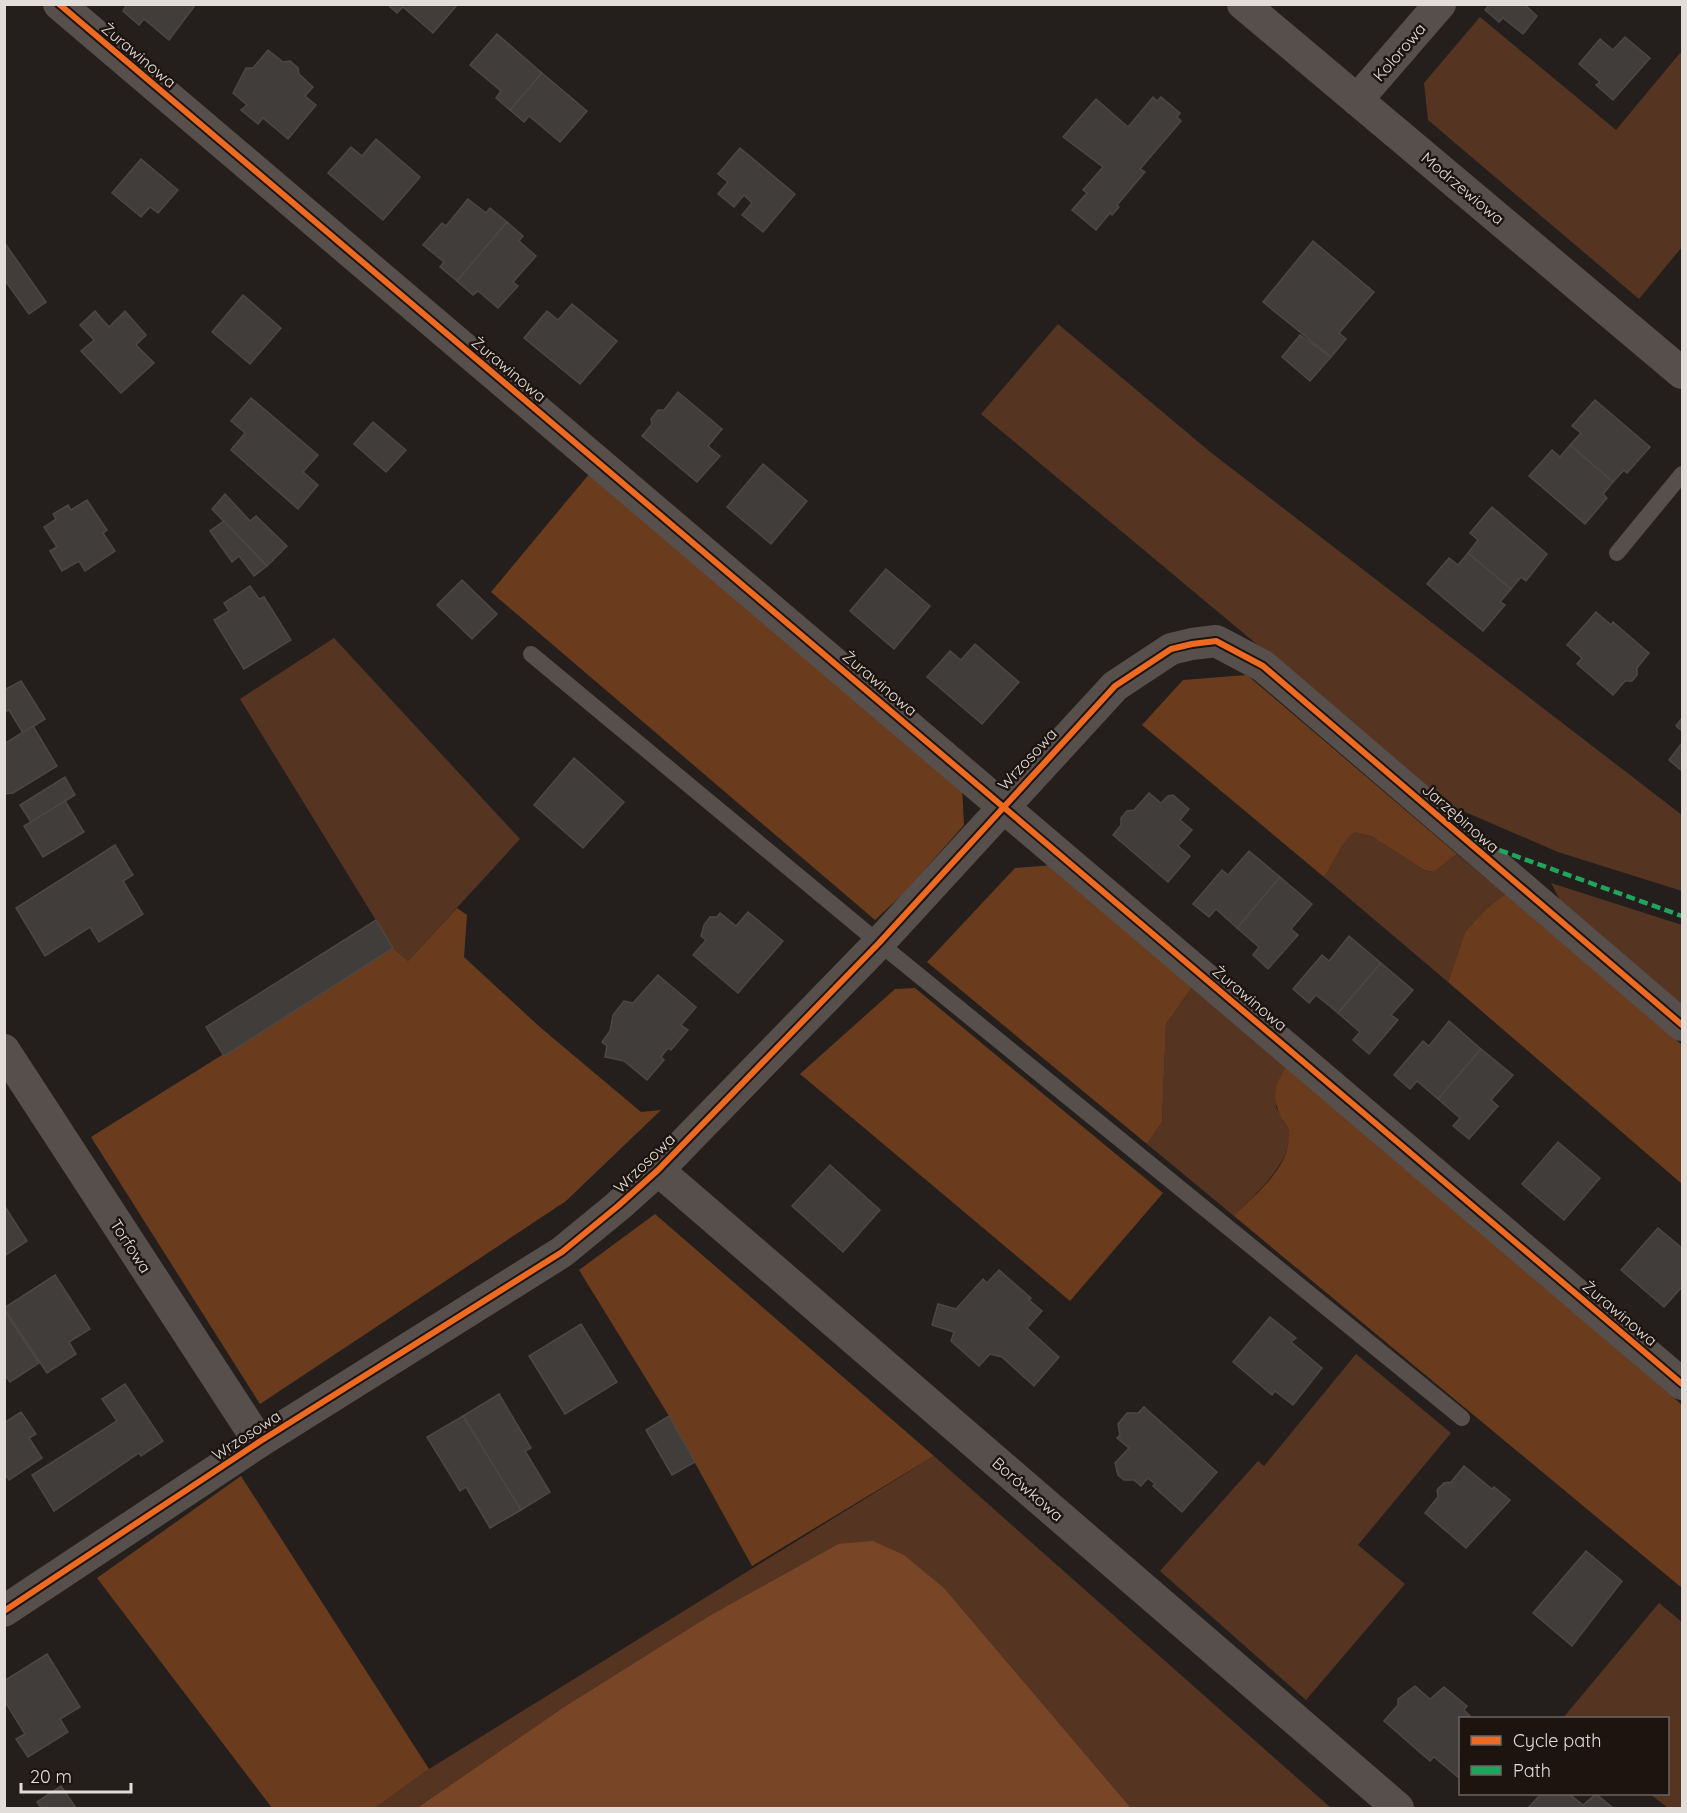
<svg xmlns="http://www.w3.org/2000/svg" width="1687" height="1813" font-family="Quicksand,sans-serif">
  <style>
    .green { fill: #553521 }
    .forest { fill: #6a3c1d }
    .water { fill: #784627 }
    .building { fill: #413d3a; stroke: #4c4745; stroke-width: 1.5 }
    .lines { fill: none; stroke-linecap: round; stroke-linejoin: round }
    .service { stroke: #574f4b; stroke-width: 16 }
    .minor { stroke: #574f4b; stroke-width: 32 }
    .quiet { stroke: #20a55d; stroke-width: 4.5; stroke-dasharray: 9 4.5; stroke-linecap: butt }
    .cycleway-casing { stroke: #1d140f; stroke-width: 10 }
    .cycleway { stroke: #ed6a23; stroke-width: 6 }
    .labels { text-anchor: middle; stroke-width: 5; stroke-linejoin: round; paint-order: stroke }
    .street-label { font-size: 16px; fill: #e3ddd9; stroke: #1d140f }
  </style>
  <rect width="100%" height="100%" fill="#241f1c"/>
  <g class="green">
    <path d="M1480 17 1616 130 1680 53 1682 55V247L1639 299 1428 120 1424 83Z"/>
    <path d="M1058 324 1209 451 1682 815V891L1558 852 1449 805 981 414Z"/>
    <path d="M334 638 520 839 408 961 393 948 240 699Z"/>
    <path d="M1354 831 1371 836 1424 870 1434 872 1457 854 1505 894 1487 908 1465 932 1448 982 1324 877C1335 862 1340 844 1354 831Z"/>
    <path d="M1551 883 1682 925V1014L1572 923Z"/>
    <path d="M1193 986 1287 1066 1276 1107C1280 1114 1287 1124 1289 1132 1294 1161 1252 1197 1234 1216L1147 1144 1162 1122 1166 1024Z"/>
    <path d="M1356 1354 1451 1433 1358 1545 1405 1584 1306 1700 1160 1571 1258 1461 1264 1466Z"/>
    <path d="M934 1456 1331 1808H1131L945 1589 838 1544 709 1616 564 1707 417 1808H375L429 1769Z"/>
    <path d="M1659 1603 1682 1622V1808H1668L1650 1794H1668V1718H1563Z"/>
  </g>
  <g class="forest">
    <path d="M590 473 962 787 964 825 904 893 875 920 491 592Z"/>
    <path d="M1247 675 1457 854 1434 872 1424 870 1371 836 1354 832C1340 844 1335 862 1324 877L1142 725 1183 680Z"/>
    <path d="M1053 865 1193 986 1166 1024 1162 1122 1147 1144 927 962 1015 868Z"/>
    <path d="M1505 894 1682 1045V1184L1448 982 1465 932 1487 908Z"/>
    <path d="M457 908 467 915 464 957 541 1028 641 1112 661 1110 566 1201 260 1404 91 1137 393 948 408 961Z"/>
    <path d="M915 988 1163 1193 1070 1301 800 1074 895 989Z"/>
    <path d="M1287 1066 1682 1405V1588L1234 1216C1255 1194 1291 1168 1289 1133 1289 1128 1284 1121 1281 1117 1271 1097 1275 1083 1287 1066Z"/>
    <path d="M655 1214 934 1456 752 1566 669 1416 579 1270Z"/>
    <path d="M241 1476 429 1769 375 1808H272L97 1578Z"/>
  </g>
  <path class="water" d="M873 1541 904 1555 945 1589 1131 1808H417L564 1707 709 1616 838 1544Z"/>
  <g class="building">
    <path d="M196 4 169 40 144 19 139 25 123 11 127 4Z"/>
    <path d="M387 4H458L433 33 403 7 397 13Z"/>
    <path d="M1490 4H1524L1537 16 1523 34 1503 18 1499 22 1485 10Z"/>
    <path d="M497 34 542 73 510 110 496 98 501 91 470 65Z"/>
    <path d="M1625 37 1650 58 1613 100 1596 85 1600 82 1579 64 1600 39 1613 50Z"/>
    <path d="M268 50 283 62 290 61 298 68 299 74 313 87 305 96 316 105 288 139 263 118 258 124 241 110 247 105 233 93 246 68H253Z"/>
    <path d="M542 73 587 111 560 142 529 116 524 122 510 110Z"/>
    <path d="M1153 97 1157 101 1161 97 1180 113 1177 117 1181 121 1140 169 1145 172 1117 205 1119 207 1112 215 1110 213 1096 230 1072 210 1087 193 1083 190 1103 167 1063 137 1096 99 1128 127Z"/>
    <path d="M376 139 420 177 383 220 328 173 351 147 362 156Z"/>
    <path d="M740 148 795 194 763 232 742 215 752 203 744 195 734 207 718 194 728 182 718 174Z"/>
    <path d="M141 159 178 190 158 213 150 207 141 217 112 193Z"/>
    <path d="M468 199 486 213 490 208 507 222 457 281 440 267 444 262 423 245 442 223 446 226Z"/>
    <path d="M507 222 523 236 519 241 536 256 513 282 518 286 498 308 478 291 473 295 457 281Z"/>
    <path d="M1313 241 1374 292 1339 333 1346 339 1331 357 1263 302Z"/>
    <path d="M4 242 46 302 29 314 4 279Z"/>
    <path d="M243 295 281 328 250 364 212 332Z"/>
    <path d="M572 304 617 341 580 384 524 338 547 311 558 320Z"/>
    <path d="M95 311 109 327 125 311 146 335 136 345 154 363 121 393 81 351 94 340 80 325Z"/>
    <path d="M1300 335 1331 357 1310 381 1282 357Z"/>
    <path d="M678 392 722 429 708 446 720 456 697 482 642 436 652 424 651 419 658 410H664Z"/>
    <path d="M251 398 318 455 303 472 318 485 298 509 231 450 245 433 231 421Z"/>
    <path d="M1595 400 1650 447 1627 473 1624 470 1613 482 1570 445 1581 433 1572 426Z"/>
    <path d="M373 422 406 450 386 472 354 444Z"/>
    <path d="M1570 445 1613 482 1603 494 1607 498 1585 524 1529 476 1552 450 1560 457Z"/>
    <path d="M763 464 807 501 771 544 727 507Z"/>
    <path d="M225 494 250 521 256 516 287 546 267 566 212 509Z"/>
    <path d="M87 500 107 530 103 533 115 551 85 571 79 561 62 571 50 551 57 547 44 527 56 519 53 514 68 505 71 510Z"/>
    <path d="M1492 507 1547 554 1526 581 1521 577 1511 589 1468 553 1478 540 1470 533Z"/>
    <path d="M224 521 257 556 267 566 254 576 239 556 232 562 210 531Z"/>
    <path d="M1468 553 1511 589 1500 602 1505 605 1483 631 1427 584 1449 558 1458 565Z"/>
    <path d="M886 569 930 606 894 649 850 611Z"/>
    <path d="M462 580 497 614 472 639 437 605Z"/>
    <path d="M250 586 259 599 264 597 291 640 244 669 214 620 229 611 224 603Z"/>
    <path d="M1596 612 1611 625 1613 622 1649 653 1637 668V675L1632 681H1625L1613 695 1577 664 1582 658 1567 645Z"/>
    <path d="M975 644 1019 682 982 724 927 677 950 651 961 660Z"/>
    <path d="M21 681 45 719 23 733 9 710 4 712V690Z"/>
    <path d="M1682 718V731L1676 726Z"/>
    <path d="M33 726 57 766 13 793 4 794V744Z"/>
    <path d="M1682 743V771L1669 760Z"/>
    <path d="M574 758 624 802 583 848 534 805Z"/>
    <path d="M65 777 75 795 31 822 20 805Z"/>
    <path d="M1149 793 1161 803 1168 796 1173 795 1189 809 1180 820 1192 830 1178 846 1190 856 1168 882 1113 835 1121 825V818L1127 811 1134 810Z"/>
    <path d="M65 801 84 832 43 857 24 826Z"/>
    <path d="M115 845 133 875 123 881 143 914 99 942 90 927 45 956 16 908Z"/>
    <path d="M1249 851 1280 877 1237 928 1216 909 1209 917 1193 904 1222 870 1228 875Z"/>
    <path d="M1280 877 1312 904 1291 929 1298 935 1268 969 1253 955 1259 947 1237 928Z"/>
    <path d="M748 912 783 941 738 993 693 955 706 940 701 936 704 925 710 917H717L720 913 736 926Z"/>
    <path d="M376 920 393 948 224 1056 206 1027Z"/>
    <path d="M1349 936 1381 963 1338 1013 1316 995 1309 1003 1293 989 1322 955 1329 961Z"/>
    <path d="M1381 963 1413 990 1391 1015 1398 1020 1369 1054 1353 1040 1360 1032 1338 1013Z"/>
    <path d="M658 975 696 1007 681 1025 688 1030 671 1050 668 1048 661 1057 664 1060 647 1080 624 1061 605 1057 607 1046 602 1042 610 1031 613 1015 624 1001 633 1003Z"/>
    <path d="M1449 1021 1481 1049 1438 1099 1417 1081 1410 1089 1394 1075 1423 1041 1429 1046Z"/>
    <path d="M1481 1049 1513 1075 1491 1100 1498 1106 1469 1139 1453 1126 1460 1118 1438 1099Z"/>
    <path d="M1558 1142 1600 1178 1564 1220 1522 1184Z"/>
    <path d="M830 1165 880 1210 843 1252 792 1206Z"/>
    <path d="M4 1205 27 1241 4 1256Z"/>
    <path d="M1658 1228 1682 1248V1287L1664 1307 1621 1270Z"/>
    <path d="M999 1270 1031 1298 1029 1300 1042 1311 1027 1328 1059 1357 1034 1386 1002 1357 990 1354 979 1366 951 1341 954 1332 932 1325 938 1304 956 1309 983 1279 987 1283Z"/>
    <path d="M55 1275 90 1329 69 1342 76 1354 47 1373 4 1308Z"/>
    <path d="M4 1310 39 1363 10 1382 4 1374Z"/>
    <path d="M1270 1317 1296 1338 1291 1342 1322 1368 1293 1405 1275 1391 1272 1395 1233 1362Z"/>
    <path d="M581 1324 617 1382 565 1414 529 1356Z"/>
    <path d="M125 1384 163 1441 141 1456 139 1453 54 1511 32 1475 117 1421 102 1399Z"/>
    <path d="M499 1394 531 1448 525 1451 550 1492 521 1510 463 1416Z"/>
    <path d="M1144 1407 1217 1472 1182 1512 1153 1486 1155 1484 1148 1478 1141 1486 1134 1480H1124L1118 1475 1115 1463 1129 1448 1117 1438 1120 1435 1118 1424 1127 1413H1138Z"/>
    <path d="M21 1412 36 1434 29 1438 42 1458 9 1480 4 1473V1423Z"/>
    <path d="M463 1416 521 1510 490 1528 466 1487 460 1491 427 1437Z"/>
    <path d="M669 1416 695 1462 672 1475 646 1430Z"/>
    <path d="M1464 1466 1492 1489 1494 1487 1510 1500 1466 1548 1425 1513 1438 1497 1437 1490 1444 1483 1451 1482Z"/>
    <path d="M1586 1551 1622 1581 1572 1646 1533 1613Z"/>
    <path d="M47 1654 80 1707 60 1719 68 1732 28 1757 16 1739 25 1734 4 1700V1681Z"/>
    <path d="M1415 1686 1430 1699 1444 1687 1467 1706 1464 1710 1470 1716 1460 1718 1459 1778 1434 1757 1430 1761 1384 1721 1398 1705V1699Z"/>
    <path d="M61 1786 76 1808H41L37 1802Z"/>
    <path d="M1541 1794H1569L1583 1805 1596 1794 1613 1808H1528Z"/>
  </g>
  <g class="lines">
    <g class="service">
      <path d="M1617 553 1682 474"/>
      <path d="M531 654 879 943 1462 1418"/>
    </g>
    <g class="minor">
      <path d="M59 4 1682 1384"/>
      <path d="M1243 4 1682 373"/>
      <path d="M1357 100 1440 4"/>
      <path d="M4 1050 259 1442"/>
      <path d="M658 1170 1398 1808"/>
      <path d="M4 1611 259 1442 562 1252 618 1206 658 1170 879 943 1115 686 1171 649 1192 644 1216 641 1263 666 1682 1025"/>
    </g>
    <path class="quiet" d="M1474 841 1682 916"/>
    <g class="cycleway-casing">
      <g id="cycleway">
        <path d="M59 4 1682 1384"/>
        <path d="M4 1611 259 1442 562 1252 618 1206 658 1170 879 943 1115 686 1171 649 1192 644 1216 641 1263 666 1682 1025"/>
      </g>
    </g>
    <use href="#cycleway" class="cycleway"/>
  </g>
  <g class="labels">
    <g class="street-label">
      <text transform="translate(1399 52) rotate(-49)" y="6">Kolorowa</text>
      <text transform="translate(139 55) rotate(40)" y="6">Żurawinowa</text>
      <text transform="translate(1463 188) rotate(40)" y="6">Modrzewiowa</text>
      <text transform="translate(509 369) rotate(40)" y="6">Żurawinowa</text>
      <text transform="translate(880 683) rotate(40)" y="6">Żurawinowa</text>
      <text transform="translate(1027 759) rotate(-47)" y="6">Wrzosowa</text>
      <text transform="translate(1461 818) rotate(41)" y="6">Jarzębinowa</text>
      <text transform="translate(1250 998) rotate(40)" y="6">Żurawinowa</text>
      <text transform="translate(644 1163) rotate(-44)" y="6">Wrzosowa</text>
      <text transform="translate(131 1246) rotate(57)" y="6">Torfowa</text>
      <text transform="translate(1620 1313) rotate(40)" y="6">Żurawinowa</text>
      <text transform="translate(246 1435) rotate(-33)" y="6">Wrzosowa</text>
      <text transform="translate(1028 1489) rotate(41)" y="6">Borówkowa</text>
    </g>
  </g>
  <rect width="1687" height="1813" fill="none" stroke="#e3ddd9" stroke-width="12"/>
  <rect x="1459" y="1717" width="210" height="78" fill="#1d140f" stroke="#6c6460" stroke-width="1.5"/>
  <rect x="1471" y="1736" width="30" height="9" fill="#ed6a23" stroke="#6c6460" stroke-width="1.5"/>
  <text x="1513" y="1747" font-size="18" fill="#e3ddd9">Cycle path</text>
  <rect x="1471" y="1766" width="30" height="9" fill="#20a55d" stroke="#6c6460" stroke-width="1.5"/>
  <text x="1513" y="1777" font-size="18" fill="#e3ddd9">Path</text>
  <path d="M21 1783v9h110v-9" fill="none" stroke="#e3ddd9" stroke-width="3"/>
  <text x="30" y="1783" font-size="18" fill="#e3ddd9" stroke="#1d140f" stroke-width="4.5" paint-order="stroke">20 m</text>
</svg>
